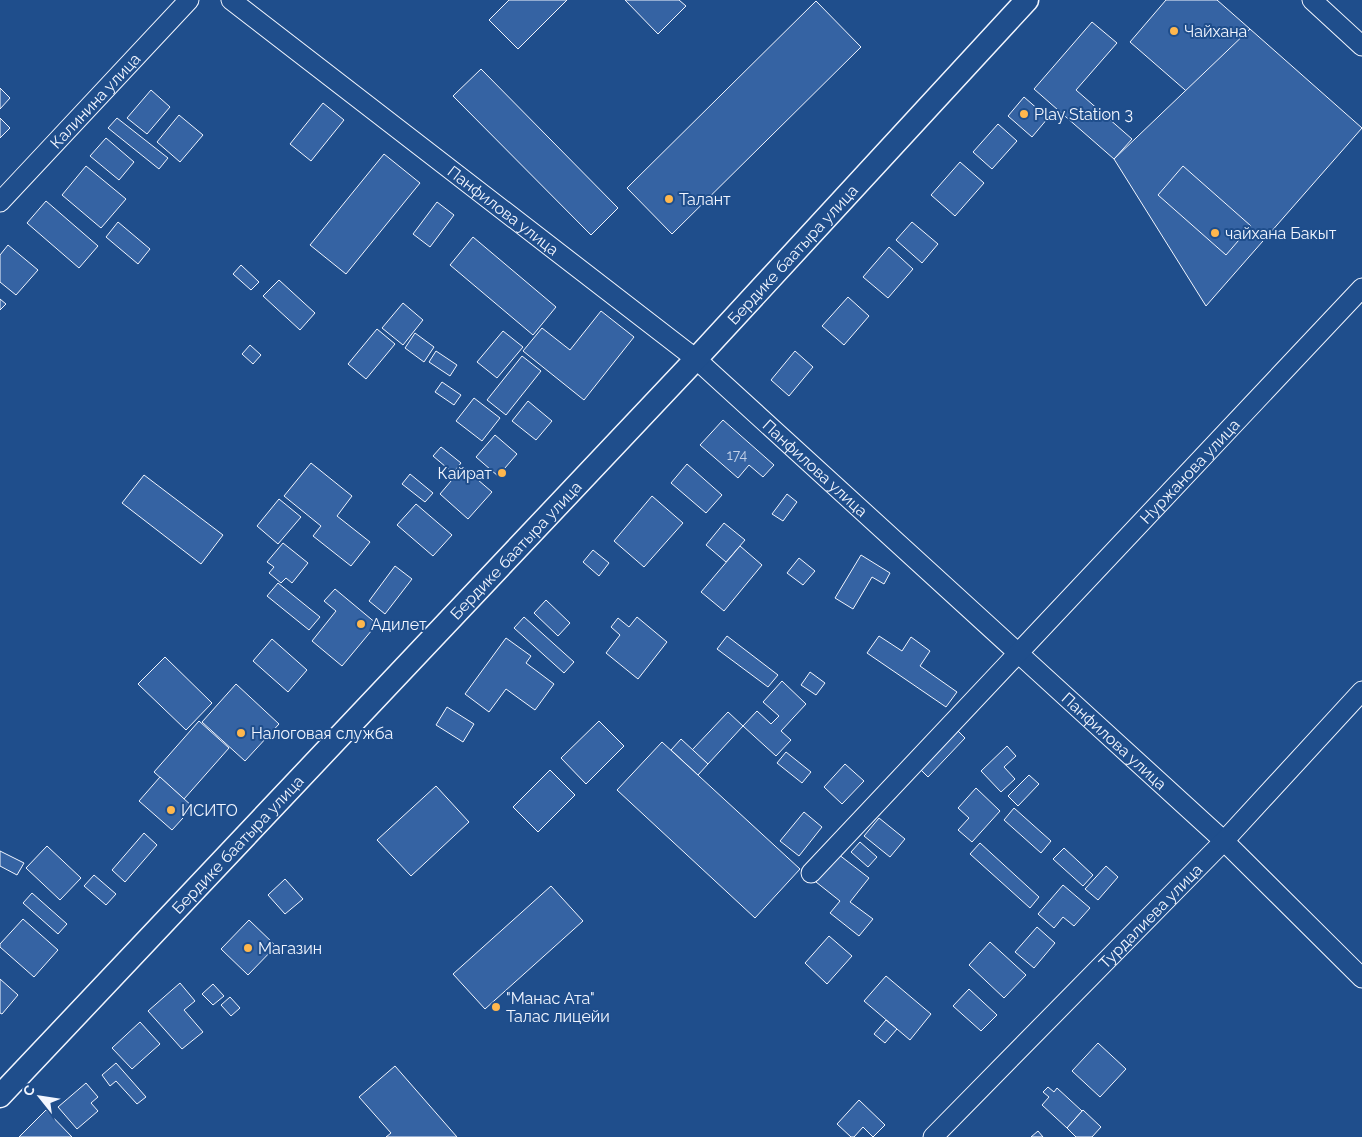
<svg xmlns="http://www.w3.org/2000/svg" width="1362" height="1137" font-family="Raleway,sans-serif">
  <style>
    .building { fill: #3563a3; stroke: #f2f6ff }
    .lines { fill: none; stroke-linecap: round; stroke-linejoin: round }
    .minor-casing { stroke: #f2f6ff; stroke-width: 21 }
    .tertiary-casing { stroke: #f2f6ff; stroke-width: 25 }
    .minor { stroke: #1f4e8c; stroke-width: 19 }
    .tertiary { stroke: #1f4e8c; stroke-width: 22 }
    .poi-dot { fill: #ffb74d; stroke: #1f4e8c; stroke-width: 2 }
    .labels { text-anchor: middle; stroke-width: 4; stroke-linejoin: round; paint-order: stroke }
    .number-label { font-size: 14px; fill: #c3d1e8 }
    .poi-label { font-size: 16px; fill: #f2f6ff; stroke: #1f4e8c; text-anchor: start }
    .street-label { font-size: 16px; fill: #f2f6ff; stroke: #1f4e8c }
  </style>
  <rect width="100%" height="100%" fill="#1f4e8c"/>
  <g class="building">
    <path d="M509 0H567L518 49 489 20Z"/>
    <path d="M625 0H679L686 6 658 34Z"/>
    <path d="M1166 0H1217L1250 29 1192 96 1130 42Z"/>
    <path d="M816 1 861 47 672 234 627 188Z"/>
    <path d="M1092 22 1117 43 1076 90 1132 139 1114 159 1034 89Z"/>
    <path d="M1250 29 1362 128 1206 306 1114 159Z"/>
    <path d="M481 69 618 208 591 235 453 96Z"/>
    <path d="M0 88 10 98 0 109Z"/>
    <path d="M151 90 170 107 147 134 127 118Z"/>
    <path d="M1024 97 1048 118 1032 137 1008 116Z"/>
    <path d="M323 103 344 120 311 161 290 144Z"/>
    <path d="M179 115 203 135 180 162 157 142Z"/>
    <path d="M0 118 10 128 0 138Z"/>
    <path d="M117 118 168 158 159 169 108 128Z"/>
    <path d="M998 124 1017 141 992 169 973 152Z"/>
    <path d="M106 138 134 162 119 180 90 156Z"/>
    <path d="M384 154 420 183 346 274 310 245Z"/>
    <path d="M960 162 984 183 955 216 931 195Z"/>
    <path d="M86 166 126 199 101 228 62 195Z"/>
    <path d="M1183 166 1251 226 1226 255 1158 195Z"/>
    <path d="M46 201 98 246 79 268 27 223Z"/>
    <path d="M437 202 454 215 430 247 413 234Z"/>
    <path d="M118 222 150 249 138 264 106 237Z"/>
    <path d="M912 222 938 244 922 263 896 240Z"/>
    <path d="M473 237 556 307 533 335 450 265Z"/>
    <path d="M8 245 38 270 16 295 0 282V255Z"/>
    <path d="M889 247 913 269 888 298 863 277Z"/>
    <path d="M241 265 259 282 251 290 233 274Z"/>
    <path d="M279 280 315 313 300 330 263 296Z"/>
    <path d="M848 297 869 316 844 345 822 326Z"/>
    <path d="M0 299 6 304 0 310Z"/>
    <path d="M403 303 423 320 403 345 382 328Z"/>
    <path d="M601 311 634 337 584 400 523 351 542 328 570 350Z"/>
    <path d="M377 329 395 344 366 379 348 364Z"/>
    <path d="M503 331 523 347 497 378 477 362Z"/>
    <path d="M415 333 434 347 424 362 405 348Z"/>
    <path d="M250 345 261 355 253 364 242 354Z"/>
    <path d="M436 351 457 365 450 376 429 362Z"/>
    <path d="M795 351 813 367 789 396 771 380Z"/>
    <path d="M522 356 541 371 506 415 487 400Z"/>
    <path d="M442 382 461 395 454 405 435 392Z"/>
    <path d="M474 398 500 418 482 441 456 421Z"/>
    <path d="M528 401 552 421 536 440 512 421Z"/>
    <path d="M723 420 774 465 763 477 749 465 738 478 700 445Z"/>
    <path d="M495 435 517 454 498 476 476 457Z"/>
    <path d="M441 447 461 463 453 473 433 456Z"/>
    <path d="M311 463 352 496 337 516 370 542 351 566 313 536 321 526 284 496Z"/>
    <path d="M687 464 722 495 706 513 671 483Z"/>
    <path d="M463 467 492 492 468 519 440 494Z"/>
    <path d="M410 474 433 493 425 502 402 484Z"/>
    <path d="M144 475 223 535 201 564 122 503Z"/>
    <path d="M787 494 797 502 783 521 772 514Z"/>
    <path d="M652 496 683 523 644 567 614 541Z"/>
    <path d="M279 499 301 517 278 544 257 526Z"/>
    <path d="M416 504 452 535 433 556 397 525Z"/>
    <path d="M724 523 745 540 726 562 706 545Z"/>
    <path d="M283 543 308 563 292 583 286 578 281 583 269 573 274 567 267 562Z"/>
    <path d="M740 546 762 565 724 611 701 592Z"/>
    <path d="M593 550 609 563 599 576 583 562Z"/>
    <path d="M861 555 890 573 884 584 872 577 853 609 835 598Z"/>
    <path d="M799 558 815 571 803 585 787 573Z"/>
    <path d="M395 566 412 579 385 614 369 601Z"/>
    <path d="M278 583 320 617 309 630 267 596Z"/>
    <path d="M335 589 377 624 342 666 312 641 336 611 324 601Z"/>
    <path d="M546 600 570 623 558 636 534 613Z"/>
    <path d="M524 617 574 662 564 673 514 628Z"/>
    <path d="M637 617 667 642 638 679 606 653 620 635 611 627 618 618 629 627Z"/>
    <path d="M727 636 778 675 768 687 717 649Z"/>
    <path d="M879 636 902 651 911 637 930 651 920 666 957 692 946 707 867 653Z"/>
    <path d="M506 638 531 656 526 663 554 684 535 710 506 689 489 712 465 694Z"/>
    <path d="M272 639 307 670 288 692 253 661Z"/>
    <path d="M165 657 212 703 186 730 138 684Z"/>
    <path d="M810 672 825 683 816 695 801 685Z"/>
    <path d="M782 681 806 704 781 731 791 740 776 756 743 726 757 711 771 724 779 716 763 702Z"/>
    <path d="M236 684 279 724 245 761 202 722Z"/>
    <path d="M447 707 474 724 463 742 436 725Z"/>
    <path d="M728 712 743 726 708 764 692 750Z"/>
    <path d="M199 721 229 748 184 799 154 772Z"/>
    <path d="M599 721 624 746 586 784 561 758Z"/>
    <path d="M958 731 965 738 928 777 921 770Z"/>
    <path d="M681 739 708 764 698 775 671 750Z"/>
    <path d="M662 742 800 869 755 918 617 790Z"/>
    <path d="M1007 746 1016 756 1004 767 1015 779 1001 792 981 771Z"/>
    <path d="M786 752 811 772 802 783 777 763Z"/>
    <path d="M845 764 864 781 842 804 824 787Z"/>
    <path d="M550 770 575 795 538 832 513 807Z"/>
    <path d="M1029 775 1039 784 1018 806 1008 796Z"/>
    <path d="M160 777 193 807 172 830 139 801Z"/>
    <path d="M436 786 469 822 411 876 377 840Z"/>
    <path d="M976 788 1000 811 972 842 958 830 969 818 958 808Z"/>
    <path d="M1014 808 1051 841 1041 853 1004 820Z"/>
    <path d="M804 812 822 827 799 856 780 841Z"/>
    <path d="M879 818 905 839 890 857 864 836Z"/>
    <path d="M144 833 157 845 125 882 112 870Z"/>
    <path d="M860 842 877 857 868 867 851 852Z"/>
    <path d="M980 843 1039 897 1030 908 970 854Z"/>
    <path d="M47 846 81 878 60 900 26 868Z"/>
    <path d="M1064 848 1093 875 1083 886 1053 859Z"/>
    <path d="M0 851 24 863 17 875 0 866Z"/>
    <path d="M838 854 869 878 850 902 873 919 859 936 830 913 840 901 816 882Z"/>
    <path d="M1106 866 1118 877 1098 900 1085 889Z"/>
    <path d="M94 875 116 894 106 905 84 886Z"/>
    <path d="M285 879 303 899 285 914 268 895Z"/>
    <path d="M1063 885 1090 908 1074 926 1063 917 1054 928 1038 914Z"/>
    <path d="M551 886 583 921 485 1009 453 974Z"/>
    <path d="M32 893 67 924 58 934 23 903Z"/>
    <path d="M23 919 58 950 34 977 0 947V944Z"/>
    <path d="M249 920 276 946 248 975 221 949Z"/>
    <path d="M1037 927 1055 943 1034 968 1015 952Z"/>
    <path d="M829 936 852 956 827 984 805 963Z"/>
    <path d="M990 942 1026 975 1004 998 969 965Z"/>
    <path d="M886 976 931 1014 910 1040 864 1001Z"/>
    <path d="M0 979 18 995 2 1014 0 1013Z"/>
    <path d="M180 983 195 1001 184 1010 203 1032 182 1049 148 1011Z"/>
    <path d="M213 984 224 996 213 1005 202 994Z"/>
    <path d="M969 989 997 1015 981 1031 953 1006Z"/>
    <path d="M230 997 240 1008 231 1016 221 1005Z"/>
    <path d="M886 1020 897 1029 885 1043 874 1034Z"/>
    <path d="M140 1022 160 1044 132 1069 112 1048Z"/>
    <path d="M1098 1043 1126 1069 1100 1097 1072 1071Z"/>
    <path d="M116 1063 146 1097 137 1104 116 1081 110 1086 102 1075Z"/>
    <path d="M395 1066 457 1137H386L391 1133 359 1097Z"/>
    <path d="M86 1083 98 1097 91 1103 98 1111 77 1129 58 1107Z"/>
    <path d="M1048 1087 1054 1092 1057 1088 1082 1111 1067 1128 1042 1105 1049 1097 1043 1092Z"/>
    <path d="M859 1100 885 1125 873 1137 863 1127 854 1137H851L837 1124Z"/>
    <path d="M46 1110 72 1137H19Z"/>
    <path d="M1083 1110 1101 1127 1092 1137H1076L1067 1128Z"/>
    <path d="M1038 1131 1043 1137H1031Z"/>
  </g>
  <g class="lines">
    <g class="minor-casing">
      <g id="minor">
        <path id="s1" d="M231 0 696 359 1224 841 1362 978"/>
        <path d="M1312 0 1362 46"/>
        <path id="s2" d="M0 202 189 0"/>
        <path id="s3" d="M811 873 1362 288"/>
        <path id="s4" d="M933 1137 1224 841 1362 691"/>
      </g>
    </g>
    <g class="tertiary-casing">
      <g id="tertiary">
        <path id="s5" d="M0 1096 696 359 1027 0"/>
      </g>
    </g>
    <use href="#minor" class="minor"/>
    <use href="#tertiary" class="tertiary"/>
  </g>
  <g class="poi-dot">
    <circle cx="1174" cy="31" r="5"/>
    <circle cx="1024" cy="114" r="5"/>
    <circle cx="669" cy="199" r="5"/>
    <circle cx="1215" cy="233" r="5"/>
    <circle cx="502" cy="473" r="5"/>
    <circle cx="361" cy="624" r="5"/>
    <circle cx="241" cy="733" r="5"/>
    <circle cx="171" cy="810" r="5"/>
    <circle cx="248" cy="948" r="5"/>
    <circle cx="496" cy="1007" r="5"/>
  </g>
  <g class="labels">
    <g class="number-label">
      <text x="737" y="460">174</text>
    </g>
    <g class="poi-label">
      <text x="1184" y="37">Чайхана</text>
      <text x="1034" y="120">Play Station 3</text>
      <text x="679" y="205">Талант</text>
      <text x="1225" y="239">чайхана Бакыт</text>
      <text x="492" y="479" text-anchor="end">Кайрат</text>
      <text x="371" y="630">Адилет</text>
      <text x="251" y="739">Налоговая служба</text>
      <text x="181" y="816">ИСИТО</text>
      <text x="258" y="954">Магазин</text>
      <text x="506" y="1004">"Манас Ата"<tspan x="506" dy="18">Талас лицейи</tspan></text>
    </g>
    <g class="street-label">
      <text dy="6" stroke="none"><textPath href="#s2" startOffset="139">Калинина улица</textPath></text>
      <text dy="6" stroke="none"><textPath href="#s1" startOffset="344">Панфилова улица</textPath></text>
      <text dy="6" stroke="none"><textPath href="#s5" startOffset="1156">Бердике баатыра улица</textPath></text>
      <text dy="6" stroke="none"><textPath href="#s1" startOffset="749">Панфилова улица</textPath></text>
      <text dy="6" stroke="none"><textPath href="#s3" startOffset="552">Нуржанова улица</textPath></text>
      <text dy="6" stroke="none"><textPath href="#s5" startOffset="751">Бердике баатыра улица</textPath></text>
      <text dy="6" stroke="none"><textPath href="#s1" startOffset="1154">Панфилова улица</textPath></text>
      <text dy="6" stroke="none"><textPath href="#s5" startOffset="346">Бердике баатыра улица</textPath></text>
      <text dy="6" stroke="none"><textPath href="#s4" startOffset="310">Турдалиева улица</textPath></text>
    </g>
  </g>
  <g transform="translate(40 1097) rotate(300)" stroke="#1f4e8c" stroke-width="4" paint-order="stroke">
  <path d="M0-4L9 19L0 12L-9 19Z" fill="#f2f6ff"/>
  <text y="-8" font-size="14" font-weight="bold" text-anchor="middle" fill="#f2f6ff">С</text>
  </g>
</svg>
